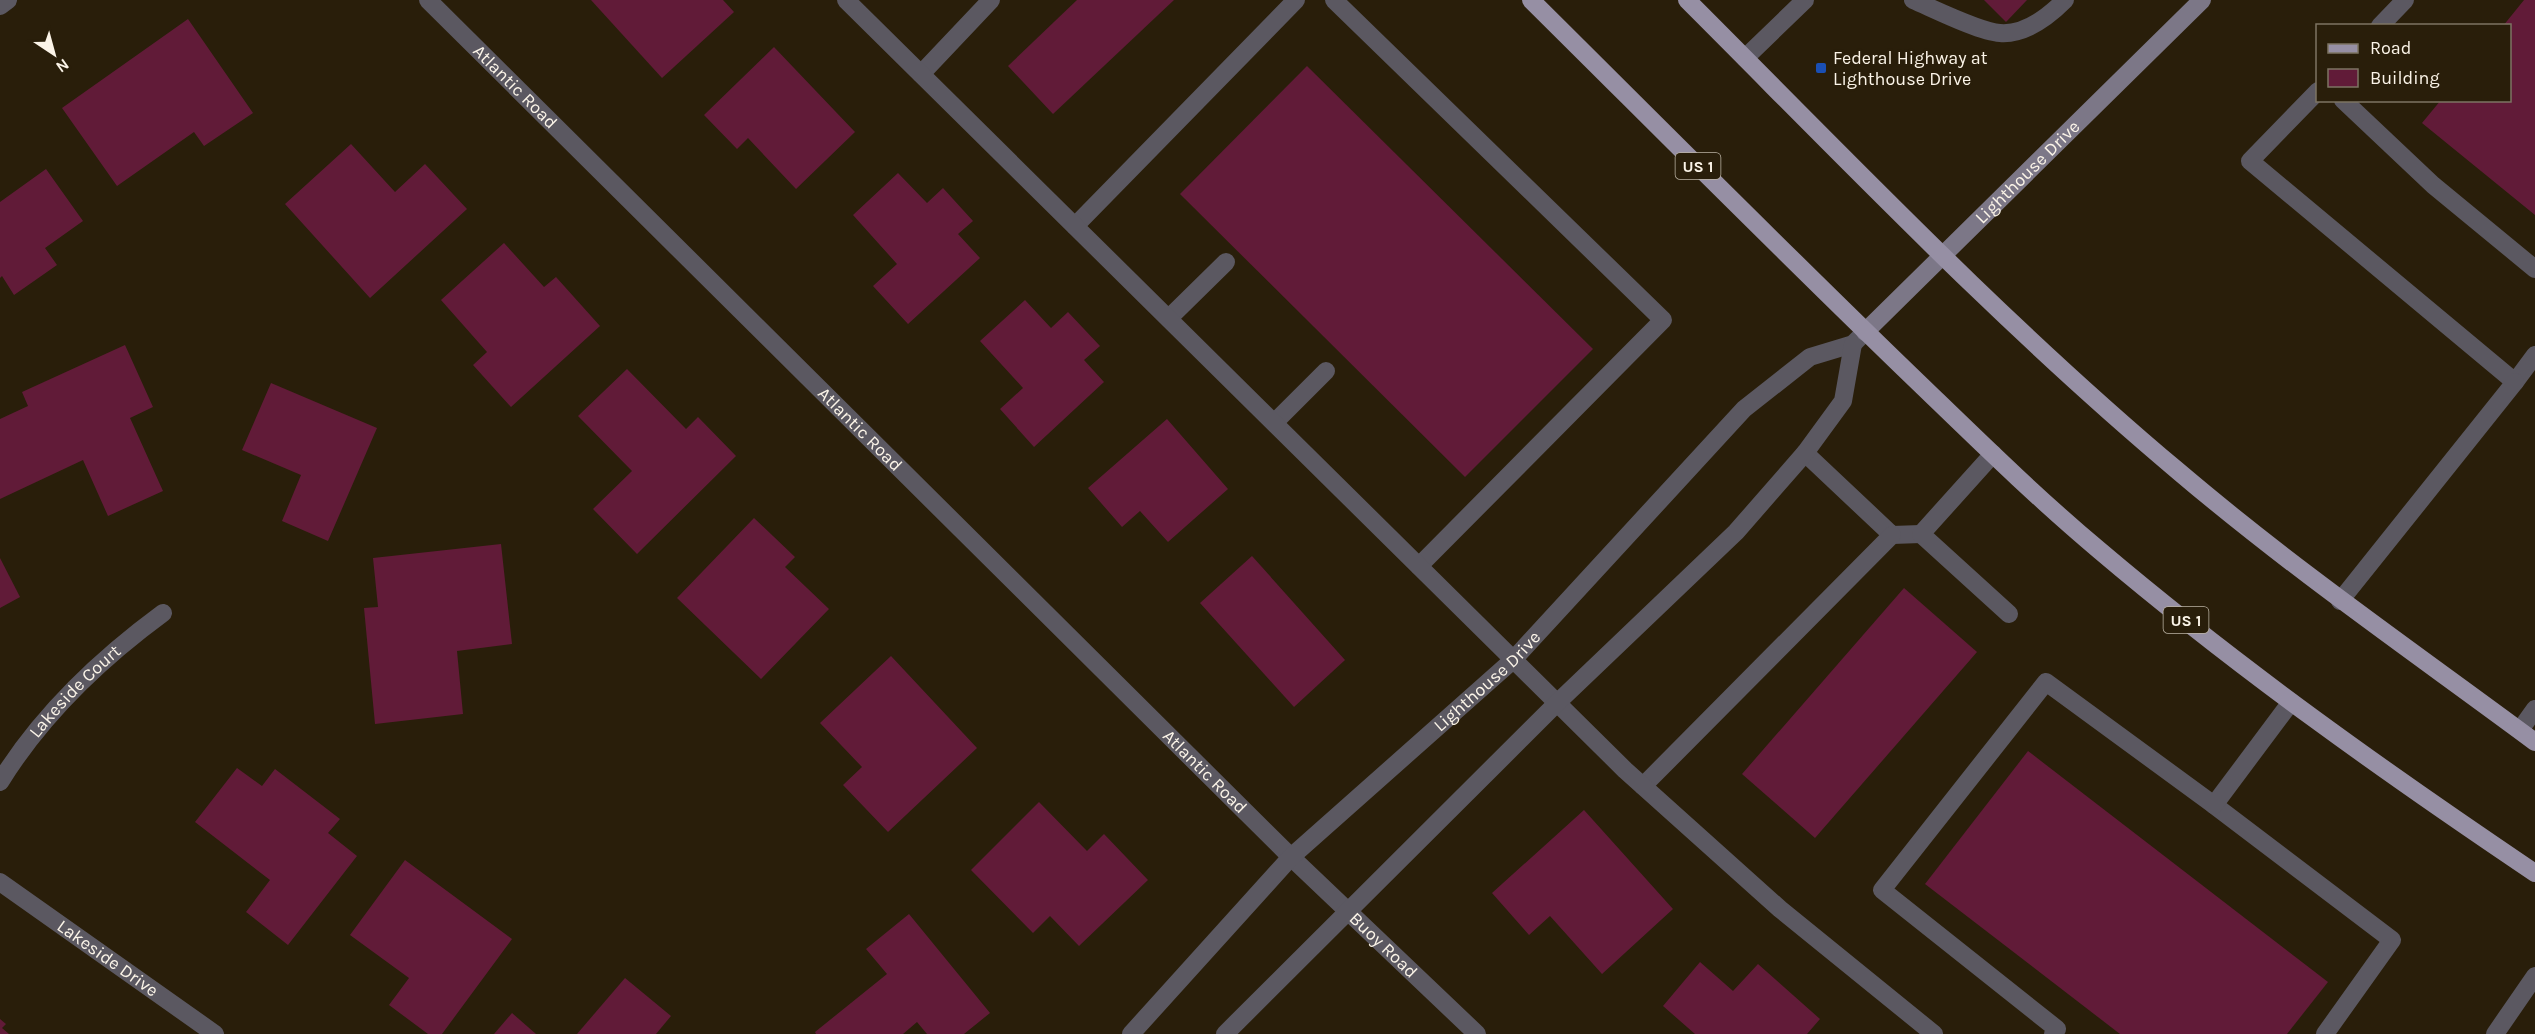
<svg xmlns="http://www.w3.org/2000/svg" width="2535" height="1034" font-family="Karla,sans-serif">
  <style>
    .building { fill: #611b38 }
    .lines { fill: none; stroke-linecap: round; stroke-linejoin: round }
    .lane { stroke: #5b5861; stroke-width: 18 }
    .street { stroke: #5b5861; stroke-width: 18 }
    .secondary { stroke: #7c7787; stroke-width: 18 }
    .primary { stroke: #968fa4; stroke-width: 18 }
    .transit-dot { fill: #1a4fb4; stroke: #291e0a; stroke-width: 2 }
    .labels { text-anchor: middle; stroke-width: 5; stroke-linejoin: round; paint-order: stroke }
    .shield { fill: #291e0a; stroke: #bcb4a5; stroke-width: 1.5 }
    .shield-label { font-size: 16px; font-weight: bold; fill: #fbf4e8 }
    .poi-label { font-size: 18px; fill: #fbf4e8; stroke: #291e0a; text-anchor: start }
    .street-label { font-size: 18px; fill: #fbf4e8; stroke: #291e0a }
  </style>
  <rect width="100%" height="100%" fill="#291e0a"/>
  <g class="building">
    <path d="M591 0H723L734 12 662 78Z"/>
    <path d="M1077 0H1174L1053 114 1008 66Z"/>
    <path d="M1984 0H2027L2006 22Z"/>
    <path d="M2524 0H2535V215L2422 123 2441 100H2510V26H2503Z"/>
    <path d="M188 19 253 113 204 146 194 132 117 186 62 108Z"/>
    <path d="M774 47 855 132 796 189 748 138 737 149 704 115Z"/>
    <path d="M1307 66 1593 349 1465 477 1180 194Z"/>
    <path d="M351 144 395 192 425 164 467 209 370 298 285 204Z"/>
    <path d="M46 169 83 221 45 248 57 265 14 295 2 276 0 278V202Z"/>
    <path d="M898 173 927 203 943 188 973 221 958 234 980 258 908 324 873 286 897 264 853 215Z"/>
    <path d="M504 243 544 287 556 277 600 326 511 407 473 365 487 352 441 300Z"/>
    <path d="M1025 300 1051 328 1068 312 1100 346 1084 360 1104 382 1034 447 1000 409 1023 388 980 341Z"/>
    <path d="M125 345 153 407 130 418 163 491 108 516 83 460 0 499V419L28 406 22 392Z"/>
    <path d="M627 369 686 429 698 417 736 456 637 554 593 509 632 471 578 416Z"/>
    <path d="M271 383 377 428 328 541 282 521 301 475 242 450Z"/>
    <path d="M1167 419 1228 489 1168 542 1140 511 1122 527 1088 488Z"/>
    <path d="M754 518 795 557 785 567 829 609 761 679 677 598Z"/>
    <path d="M501 544 512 644 457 651 463 714 375 724 364 608 378 607 373 558Z"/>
    <path d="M1252 556 1345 660 1294 707 1200 603Z"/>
    <path d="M0 558 20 597 0 608Z"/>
    <path d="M1904 588 1977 652 1815 838 1742 774Z"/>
    <path d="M891 656 977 748 888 832 843 785 862 767 820 723Z"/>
    <path d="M2028 751 2328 982 2287 1034H2120L1925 884Z"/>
    <path d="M237 768 262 786 275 769 340 819 328 833 357 856 288 945 246 912 270 880 195 822Z"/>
    <path d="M1039 802 1087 851 1104 834 1148 880 1079 946 1050 916 1033 933 971 870Z"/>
    <path d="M1584 810 1673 909 1602 974 1550 916 1529 935 1492 893Z"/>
    <path d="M405 860 512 939 442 1034H428L389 1005 409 978 350 935Z"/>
    <path d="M909 914 990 1013 964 1034H927L917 1022 903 1034H816L815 1032 887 974 866 949Z"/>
    <path d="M1700 962 1733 991 1758 964 1820 1019 1807 1034H1695L1663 1006Z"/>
    <path d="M625 978 671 1016 656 1034H577Z"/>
    <path d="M512 1013 536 1034H494Z"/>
    <path d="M0 1019 6 1024 2 1028 9 1034H0Z"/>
  </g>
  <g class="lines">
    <g class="lane">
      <path d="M1334 0 1663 320 1419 566"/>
      <path d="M1913 0C1934 9 1980 32 2000 33 2025 35 2048 17 2065 0"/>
      <path d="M2380 26 2405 0"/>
      <path d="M1745 58 1805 0"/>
      <path d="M921 74 991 0"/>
      <path d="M2318 91 2250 161 2515 382 2535 355"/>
      <path d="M2343 100 2433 185 2535 269"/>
      <path d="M1075 226 1296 0"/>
      <path d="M1169 318 1226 262"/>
      <path d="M1275 422 1326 371"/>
      <path d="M1805 453 1892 535 1921 534"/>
      <path d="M1993 454 1921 534 2009 614"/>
      <path d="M2340 601 2515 382"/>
      <path d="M2520 730 2535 709"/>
      <path d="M1643 786 1892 535"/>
      <path d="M2214 805 2392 940 2325 1034"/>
      <path d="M2053 1034 2057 1029 1882 890 2046 682 2214 805 2291 702"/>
      <path d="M2495 1034 2535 976"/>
    </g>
    <g class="street">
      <path id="s1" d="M428 0 1291 857 1477 1034"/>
      <path d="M846 0 1625 770 1780 909 1934 1034"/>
      <path d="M0 6 8 0"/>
      <path id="s2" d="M0 782C42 714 99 660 163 613"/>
      <path id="s3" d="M0 882 215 1034"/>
      <path id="s4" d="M1131 1034 1291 857 1513 660 1744 409 1810 357 1853 344 1865 332"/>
      <path d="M1225 1034 1557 703 1736 532 1805 453 1843 401 1853 344"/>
    </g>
    <path class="secondary" id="s5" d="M1865 332 2202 0"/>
    <g class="primary">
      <path d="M1531 0C1661 129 1790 259 1922 386 1980 442 2037 498 2099 550 2237 667 2385 772 2535 873"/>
      <path d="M1687 0C1847 160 2004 325 2178 471 2292 568 2415 653 2535 742"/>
    </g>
  </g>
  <rect class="transit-dot" x="1815" y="62" width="12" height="12" rx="3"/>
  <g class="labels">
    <g class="shield">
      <rect x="1675.5" y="153" width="45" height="26" rx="4.5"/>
      <rect x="2163.5" y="607" width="45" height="26" rx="4.5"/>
    </g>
    <g class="shield-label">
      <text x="1698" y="172">US 1</text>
      <text x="2186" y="626">US 1</text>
    </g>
    <g class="poi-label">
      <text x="1833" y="64">Federal Highway at<tspan x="1833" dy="21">Lighthouse Drive</tspan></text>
    </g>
    <g class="street-label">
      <text dy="6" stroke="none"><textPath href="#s1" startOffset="123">Atlantic Road</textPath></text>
      <text dy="6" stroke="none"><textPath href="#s5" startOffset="228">Lighthouse Drive</textPath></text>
      <text dy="6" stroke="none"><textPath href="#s1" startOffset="609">Atlantic Road</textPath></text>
      <text dy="6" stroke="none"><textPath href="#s4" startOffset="502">Lighthouse Drive</textPath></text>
      <text dy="6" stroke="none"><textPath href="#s2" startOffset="118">Lakeside Court</textPath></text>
      <text dy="6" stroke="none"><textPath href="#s1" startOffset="1095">Atlantic Road</textPath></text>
      <text dy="6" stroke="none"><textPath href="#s1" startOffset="1344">Buoy Road</textPath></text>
      <text dy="6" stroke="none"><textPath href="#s3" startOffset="132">Lakeside Drive</textPath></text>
    </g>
  </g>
  <rect x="2316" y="24" width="195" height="78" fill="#291e0a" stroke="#7d7463" stroke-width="1.5"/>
  <rect x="2328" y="44" width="30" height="9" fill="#968fa4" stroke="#7d7463" stroke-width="1.5"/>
  <text x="2370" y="54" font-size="18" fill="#fbf4e8">Road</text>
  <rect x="2328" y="69" width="30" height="18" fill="#611b38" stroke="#7d7463" stroke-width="1.5"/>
  <text x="2370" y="84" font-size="18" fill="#fbf4e8">Building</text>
  <g transform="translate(54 54) rotate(144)" stroke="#291e0a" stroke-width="4.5" paint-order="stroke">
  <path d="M0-4.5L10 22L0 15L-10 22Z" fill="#fbf4e8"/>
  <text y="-9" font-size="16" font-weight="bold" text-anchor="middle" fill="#fbf4e8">N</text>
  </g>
</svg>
